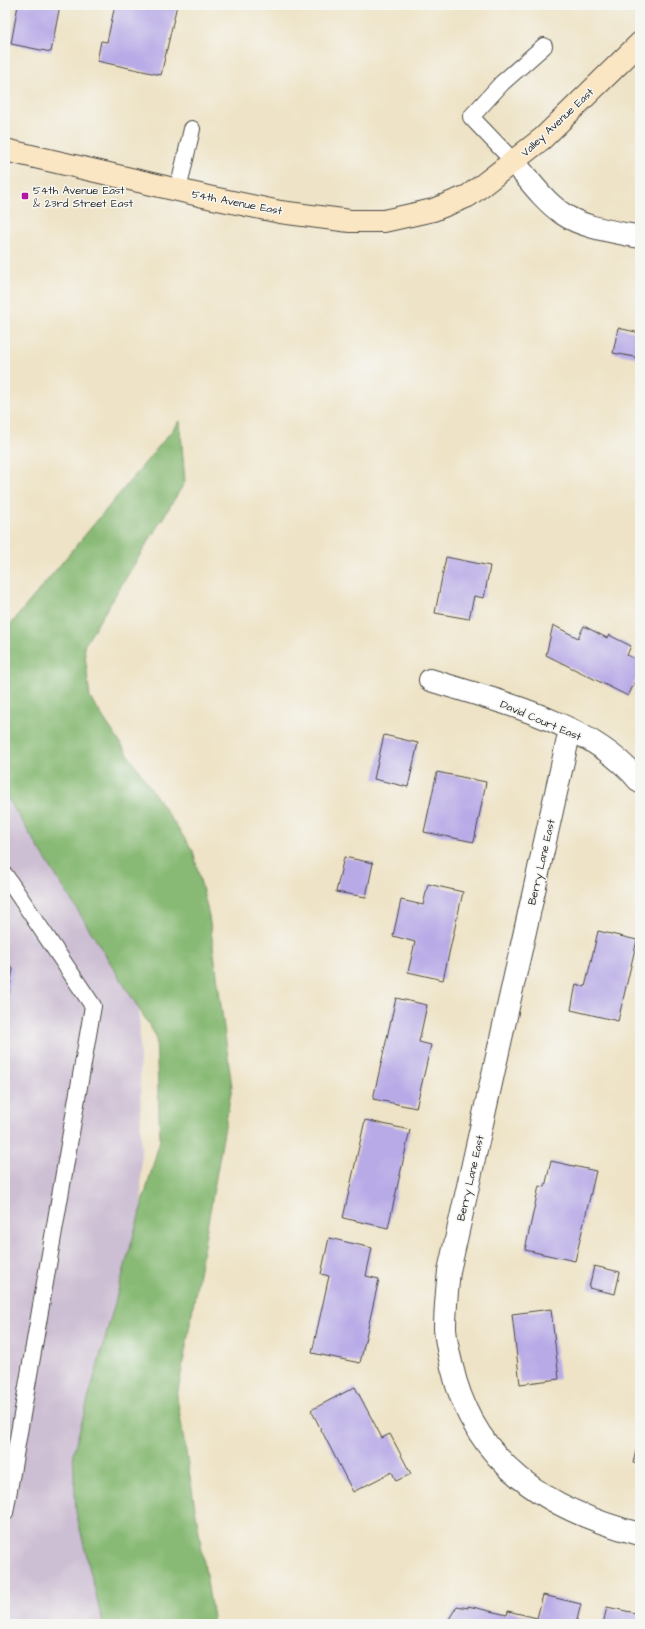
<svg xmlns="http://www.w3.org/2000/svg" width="645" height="1629" font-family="'Architects Daughter',sans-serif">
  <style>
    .industrial { fill: #ccbed3 }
    .forest { fill: #88ba74; stroke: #5a7250 }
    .building { fill: #b8aae7 }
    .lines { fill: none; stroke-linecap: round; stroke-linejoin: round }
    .lane-casing { stroke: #484742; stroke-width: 18 }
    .street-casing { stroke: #484742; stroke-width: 24 }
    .secondary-casing { stroke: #484742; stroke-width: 24 }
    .lane { stroke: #fff; stroke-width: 16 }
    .street { stroke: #fff; stroke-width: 22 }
    .secondary { stroke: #fbe6c3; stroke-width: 22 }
    .poi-dot { fill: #b5179e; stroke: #f6f6f2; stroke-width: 1.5 }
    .labels { text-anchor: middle; stroke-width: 3; stroke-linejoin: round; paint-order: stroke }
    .street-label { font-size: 11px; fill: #2b2b2b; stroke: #f6f6f2 }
    .poi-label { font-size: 11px; fill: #2b2b2b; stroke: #f6f6f2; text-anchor: start }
  </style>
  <rect width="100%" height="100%" fill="#f6f6f2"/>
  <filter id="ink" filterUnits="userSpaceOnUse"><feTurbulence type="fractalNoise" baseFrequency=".025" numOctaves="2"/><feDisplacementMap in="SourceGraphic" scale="8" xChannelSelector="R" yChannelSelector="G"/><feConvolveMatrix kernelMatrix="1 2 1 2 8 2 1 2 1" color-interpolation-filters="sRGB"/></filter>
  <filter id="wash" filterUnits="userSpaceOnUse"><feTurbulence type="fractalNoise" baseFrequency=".012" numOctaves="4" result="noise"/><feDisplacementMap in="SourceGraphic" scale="16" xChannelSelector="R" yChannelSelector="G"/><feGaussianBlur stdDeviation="0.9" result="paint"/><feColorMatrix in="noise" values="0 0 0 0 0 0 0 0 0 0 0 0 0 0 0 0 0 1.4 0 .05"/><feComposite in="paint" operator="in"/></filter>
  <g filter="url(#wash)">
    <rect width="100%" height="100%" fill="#eee3c6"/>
    <path class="industrial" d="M5 760 138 873 146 1624H5Z"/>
    <path class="forest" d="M180 421 185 482 84 646 90 698 193 851 209 916 232 1087 177 1397 214 1624H103L76 1512 73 1454 160 1140 156 1036 5 794V631Z"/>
    <g id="blocks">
      <g class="building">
        <path d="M18 5H60L51 52 11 44Z"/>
        <path d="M115 5H177L161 75 97 61 101 41 107 42Z"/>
        <path d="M618 328 640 333V358L613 353Z"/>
        <path d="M446 557 490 566 484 598 474 596 469 619 435 613Z"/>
        <path d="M553 625 578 638 584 626 607 638 609 635 631 646 627 655 640 661V672L628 696 546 655Z"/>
        <path d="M384 735 418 743 408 787 374 779Z"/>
        <path d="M437 772 486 782 474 842 424 832Z"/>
        <path d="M344 857 373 863 366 897 336 892Z"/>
        <path d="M428 884 463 892 443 980 408 972 415 942 393 936 401 900 423 905Z"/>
        <path d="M598 931 637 940 618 1021 571 1010 576 984 585 987Z"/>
        <path d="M5 959 13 969 6 1009H5Z"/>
        <path d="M396 998 427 1005 419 1042 431 1045 416 1108 373 1099Z"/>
        <path d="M365 1120 410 1130 388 1228 343 1218Z"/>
        <path d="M551 1161 596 1171 575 1261 525 1250 539 1186 545 1187Z"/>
        <path d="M329 1238 372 1248 366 1276 379 1279 360 1363 312 1353 329 1276 321 1274Z"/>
        <path d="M594 1266 620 1272 615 1294 589 1288Z"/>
        <path d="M551 1309 559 1379 520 1384 512 1314Z"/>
        <path d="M355 1387 382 1438 390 1434 411 1474 396 1481 392 1472 353 1492 311 1410Z"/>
        <path d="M639 1438H640V1464L633 1463Z"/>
        <path d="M543 1595 581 1604 576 1624H446L457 1606 468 1608V1606L507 1615 508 1611 537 1618Z"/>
        <path d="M607 1607 640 1614V1624H603Z"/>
      </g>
    </g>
  </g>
  <g filter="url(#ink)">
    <use href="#blocks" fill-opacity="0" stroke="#484742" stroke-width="1"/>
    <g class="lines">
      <g class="lane-casing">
        <g id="lane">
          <path d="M514 162 471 117 502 83 544 46"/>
          <path d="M178 190 192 129"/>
          <path d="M5 875 93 1006 5 1513"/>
        </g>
      </g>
      <g class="street-casing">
        <g id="street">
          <path d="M514 162C529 180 544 201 563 214 583 228 616 232 640 237"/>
          <path d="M430 680C500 702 592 723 640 782"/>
          <path d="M570 730 449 1271C447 1290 445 1309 445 1329 446 1342 449 1355 452 1367 474 1464 549 1511 640 1534"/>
        </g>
      </g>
      <g class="secondary-casing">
        <path id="secondary" d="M5 150 208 197 280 212 350 221H384L433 210 468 196 484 184 543 138 640 43"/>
      </g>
      <use href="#lane" class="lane"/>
      <use href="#street" class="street"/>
      <use href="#secondary" class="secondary"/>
    </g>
  </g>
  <rect class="poi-dot" x="21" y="192" width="8" height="8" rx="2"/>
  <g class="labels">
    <g class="street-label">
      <text transform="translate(557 122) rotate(-43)" y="4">Valley Avenue East</text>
      <text transform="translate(237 202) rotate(11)" y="4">54th Avenue East</text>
      <text transform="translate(541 720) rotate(23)" y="4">David Court East</text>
      <text transform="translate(541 862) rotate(-77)" y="4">Berry Lane East</text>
      <text transform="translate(470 1178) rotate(-77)" y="4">Berry Lane East</text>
    </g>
    <g class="poi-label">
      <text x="33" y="194">54th Avenue East<tspan x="33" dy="13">&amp; 23rd Street East</tspan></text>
    </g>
  </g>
  <rect width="645" height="1629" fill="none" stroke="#f6f6f2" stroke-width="20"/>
</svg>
